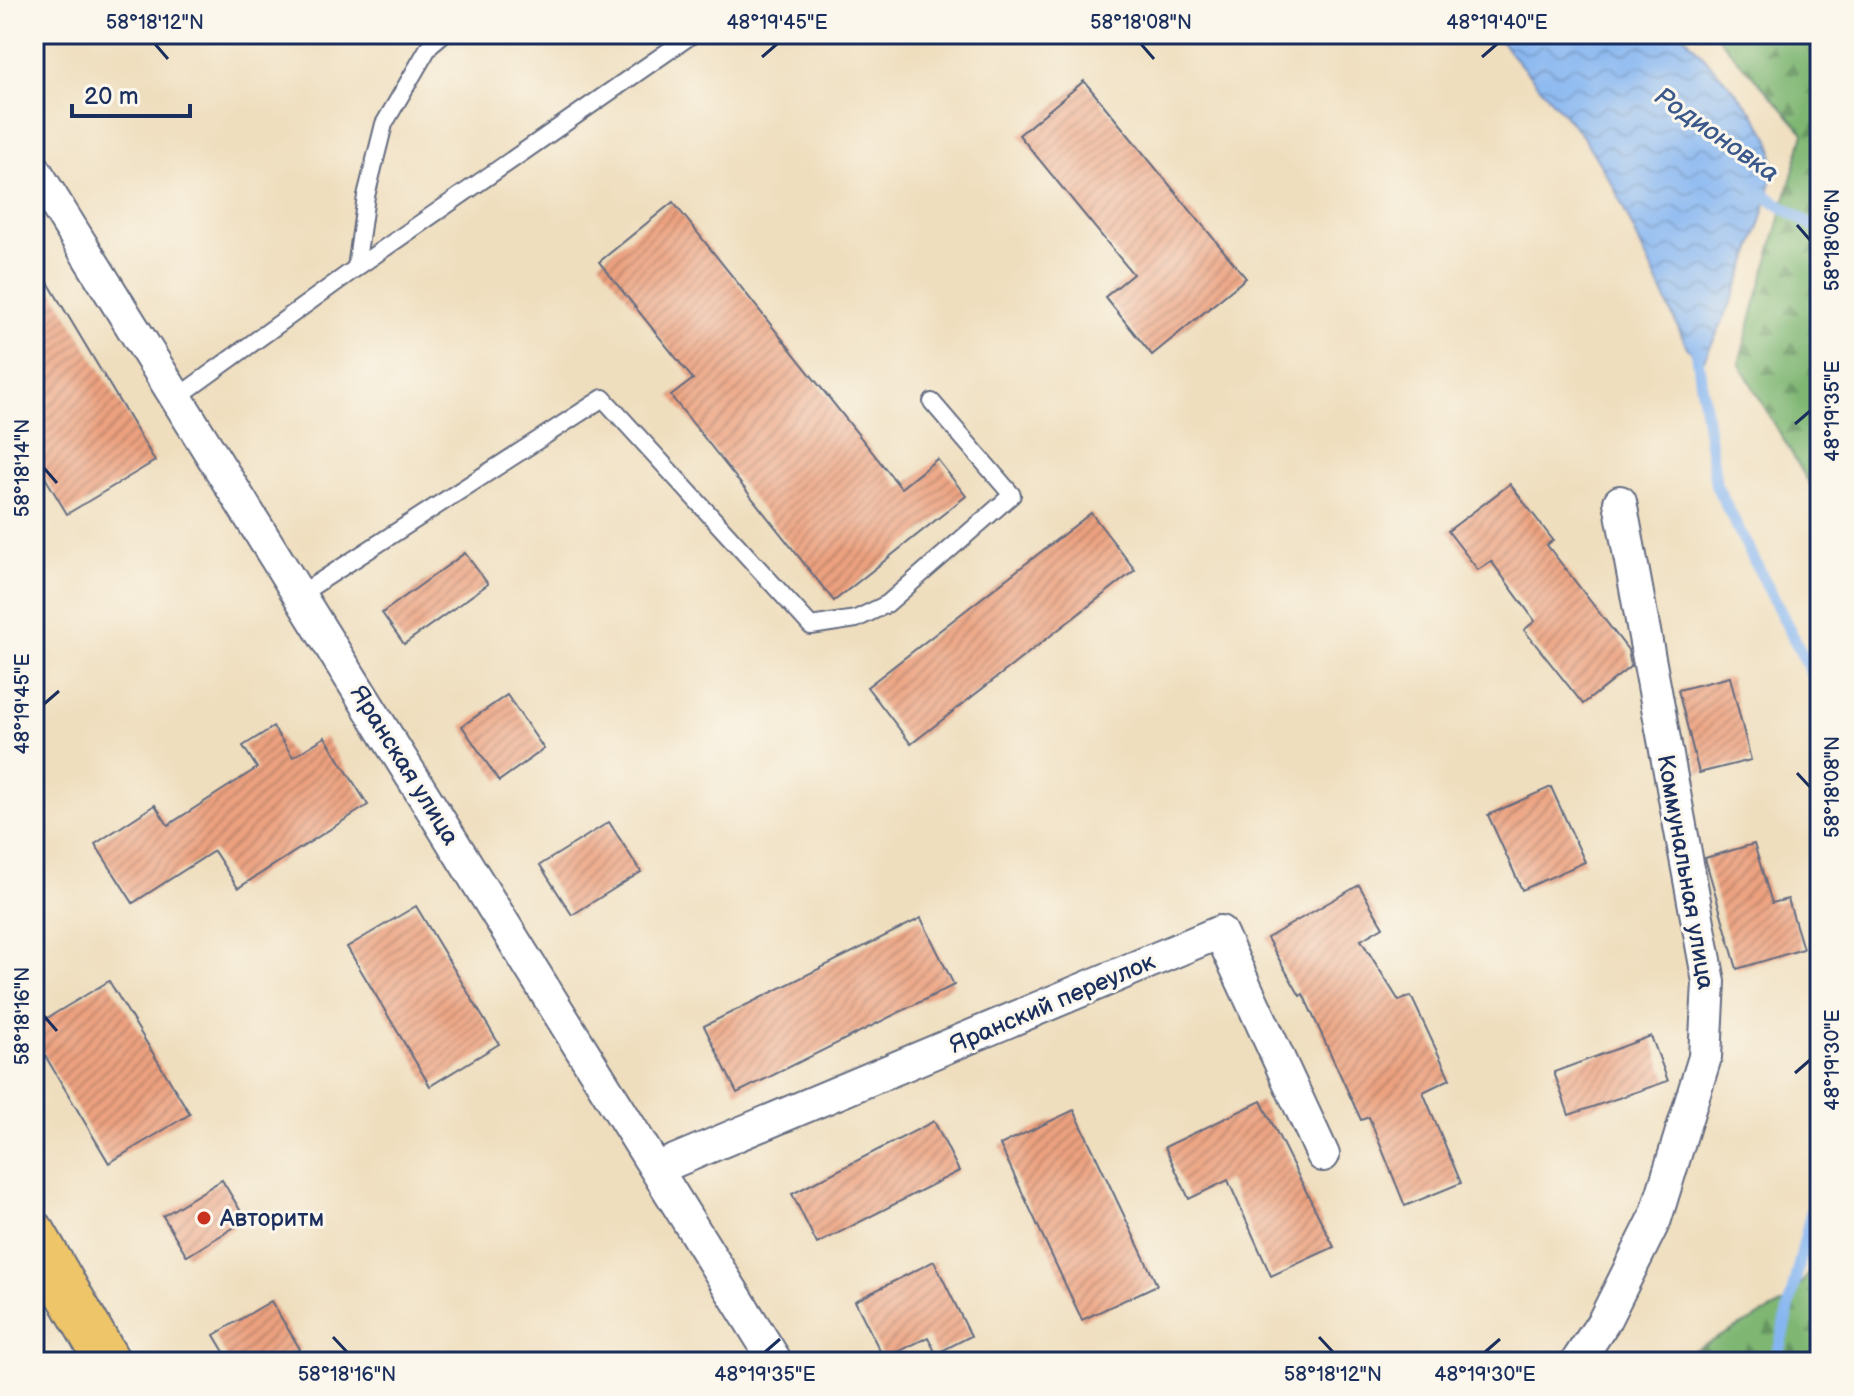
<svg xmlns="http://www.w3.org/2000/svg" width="1854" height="1396" font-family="'Balsamiq Sans',sans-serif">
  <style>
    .forest { fill: url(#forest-firs); stroke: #4c7268; stroke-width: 2 }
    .water { fill: url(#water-waves); stroke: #5072a8; stroke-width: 2 }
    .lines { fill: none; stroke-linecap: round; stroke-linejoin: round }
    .stream { stroke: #86b6f1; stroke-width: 12 }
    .building { fill: url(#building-hatch) }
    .service-casing { stroke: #656c80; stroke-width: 20 }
    .minor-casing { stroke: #656c80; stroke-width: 36 }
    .primary-casing { stroke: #656c80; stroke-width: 48 }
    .service { stroke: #fff; stroke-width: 16 }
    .minor { stroke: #fff; stroke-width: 32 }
    .primary { stroke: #eec569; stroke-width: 44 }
    .ticks { fill: none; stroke: #1b2f5e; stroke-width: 3 }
    .poi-dot { fill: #c8321e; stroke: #fbf7ec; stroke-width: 3 }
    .labels { text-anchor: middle; stroke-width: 6; stroke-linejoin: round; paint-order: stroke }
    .street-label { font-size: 24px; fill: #1b2f5e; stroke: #fbf7ec }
    .poi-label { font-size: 24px; fill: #1b2f5e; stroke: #fbf7ec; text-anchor: start }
    .water-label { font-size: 26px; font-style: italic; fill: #3b588a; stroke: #fbf7ec }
    .neatline { fill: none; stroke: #1b2f5e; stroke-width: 3 }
    .ticks-label { font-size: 20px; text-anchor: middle; fill: #1b2f5e }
  </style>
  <defs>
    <pattern id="forest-firs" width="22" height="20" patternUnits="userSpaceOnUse" patternTransform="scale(2)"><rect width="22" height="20" fill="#7eb672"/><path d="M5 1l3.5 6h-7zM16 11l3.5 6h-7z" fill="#669461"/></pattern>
    <pattern id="water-waves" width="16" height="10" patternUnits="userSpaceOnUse" patternTransform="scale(2)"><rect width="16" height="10" fill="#86b6f1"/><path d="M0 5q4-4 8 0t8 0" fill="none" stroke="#6d94c6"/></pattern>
    <pattern id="building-hatch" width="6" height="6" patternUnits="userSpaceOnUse" patternTransform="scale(2)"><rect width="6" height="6" fill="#eca17f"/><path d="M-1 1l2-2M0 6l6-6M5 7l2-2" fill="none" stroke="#be846b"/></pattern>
  </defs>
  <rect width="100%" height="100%" fill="#fbf7ec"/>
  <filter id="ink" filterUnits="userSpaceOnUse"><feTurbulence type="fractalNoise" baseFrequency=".0125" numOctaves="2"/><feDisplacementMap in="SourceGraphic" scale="16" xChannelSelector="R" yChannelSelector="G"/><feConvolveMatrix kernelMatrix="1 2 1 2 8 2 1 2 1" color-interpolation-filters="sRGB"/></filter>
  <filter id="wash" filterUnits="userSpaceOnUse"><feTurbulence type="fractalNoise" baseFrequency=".006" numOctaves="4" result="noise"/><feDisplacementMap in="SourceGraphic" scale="32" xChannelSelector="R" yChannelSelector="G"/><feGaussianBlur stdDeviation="1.8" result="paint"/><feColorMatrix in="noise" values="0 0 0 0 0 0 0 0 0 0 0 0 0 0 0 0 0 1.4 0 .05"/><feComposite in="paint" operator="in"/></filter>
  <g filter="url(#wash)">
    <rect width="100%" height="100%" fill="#efdebe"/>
    <g class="forest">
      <path d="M1715 34H1820V502L1739 363 1804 133Z"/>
      <path d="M1820 1261V1362H1671L1785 1303Z"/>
    </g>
    <path class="water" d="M1494 34H1683C1709 65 1751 103 1769 138 1789 176 1725 322 1704 359L1688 349 1614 187 1582 135Z"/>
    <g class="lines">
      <g class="stream">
        <path d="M1752 187 1820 231"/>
        <path d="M1695 340 1716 485 1820 690"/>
        <path d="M1776 1362 1820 1175"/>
      </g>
    </g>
    <g id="blocks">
      <g class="building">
        <path d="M1084 81 1246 278 1152 355 1105 297 1133 274 1019 135Z"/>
        <path d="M673 202 901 488 937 459 966 496 834 601 671 396 693 379 599 262Z"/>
        <path d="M34 259 155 461 67 514 34 459Z"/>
        <path d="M1510 484 1553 540 1547 545 1628 650 1631 666 1583 704 1524 630 1535 621 1491 561 1478 570 1448 531Z"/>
        <path d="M1091 513 1135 570 911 744 867 687Z"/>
        <path d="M465 553 488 584 404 644 382 613Z"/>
        <path d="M1730 677 1751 760 1699 773 1678 690Z"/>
        <path d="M507 695 544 749 499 781 462 726Z"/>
        <path d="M273 727 293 757 325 737 368 805 238 888 214 851 133 903 95 844 155 805 168 825 257 768 243 746Z"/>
        <path d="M1551 787 1585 862 1522 890 1488 815Z"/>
        <path d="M609 822 641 872 572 915 540 865Z"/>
        <path d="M1754 844 1772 903 1788 899 1803 949 1737 969 1705 858Z"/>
        <path d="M1359 885 1383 927 1361 940 1399 1001 1411 996 1450 1079 1423 1092 1461 1183 1405 1206 1369 1117 1361 1120 1303 994 1300 996 1267 938Z"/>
        <path d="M416 906 499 1044 430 1086 347 947Z"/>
        <path d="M921 918 954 985 737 1093 704 1026Z"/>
        <path d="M109 981 190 1114 109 1163 34 1037V1026Z"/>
        <path d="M1651 1036 1668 1081 1569 1115 1554 1072Z"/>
        <path d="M1261 1101 1334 1247 1271 1276 1228 1180 1189 1199 1165 1147Z"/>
        <path d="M1074 1110 1157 1285 1082 1320 1000 1145Z"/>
        <path d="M934 1121 959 1171 817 1244 792 1194Z"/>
        <path d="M222 1180 246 1220 187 1256 163 1216Z"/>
        <path d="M934 1261 971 1336 936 1354 928 1337 884 1359 855 1301Z"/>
        <path d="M271 1301 300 1349 277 1362H230L214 1335Z"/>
      </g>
    </g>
  </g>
  <g filter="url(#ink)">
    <use href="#blocks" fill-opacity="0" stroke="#656c80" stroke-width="2"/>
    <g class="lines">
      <g class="service-casing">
        <g id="service">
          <path d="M356 268 366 196 384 124 430 45 443 34"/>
          <path d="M175 399 356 268 693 34"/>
          <path d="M299 595 603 398 811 626 856 619 887 604 1012 495 932 402"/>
        </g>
      </g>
      <g class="minor-casing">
        <g id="minor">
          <path d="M34 169 776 1362"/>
          <path d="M658 1168 1220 932 1323 1155"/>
          <path d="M1577 1362 1604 1321 1655 1219 1705 1057 1709 982 1620 502"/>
        </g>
      </g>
      <g class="primary-casing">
        <path id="primary" d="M34 1234 108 1362"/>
      </g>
      <use href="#service" class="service"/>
      <use href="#minor" class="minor"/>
      <use href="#primary" class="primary"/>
    </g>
  </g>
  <path class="ticks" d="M155 44 168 59M1141 44 1154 59M762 57 777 44M1482 57 1497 44M1797 225 1810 240M1795 424 1810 411M44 468 57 483M44 704 59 691M1797 773 1810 787M44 1016 57 1031M1795 1073 1810 1060M333 1337 347 1352M1319 1337 1333 1352M765 1352 780 1339M1485 1352 1500 1339"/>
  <circle class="poi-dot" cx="204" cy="1218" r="8"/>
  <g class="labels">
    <g class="street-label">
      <text transform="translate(405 765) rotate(58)" y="8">Яранская улица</text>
      <text transform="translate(1686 872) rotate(80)" y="8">Коммунальная улица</text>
      <text transform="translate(1052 1003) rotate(-23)" y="8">Яранский переулок</text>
    </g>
    <g class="poi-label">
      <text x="220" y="1226">Авторитм</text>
    </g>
    <g class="water-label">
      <text transform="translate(1717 134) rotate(35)" y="9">Родионовка</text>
    </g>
  </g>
  <rect width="1854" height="1396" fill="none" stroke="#fbf7ec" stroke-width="88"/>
  <path d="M72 104v12h118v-12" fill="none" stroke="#1b2f5e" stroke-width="4"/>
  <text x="84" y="104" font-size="24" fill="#1b2f5e" stroke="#fbf7ec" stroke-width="6" paint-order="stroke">20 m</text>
  <rect x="44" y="44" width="1766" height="1308" class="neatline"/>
  <g class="ticks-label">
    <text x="155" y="29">58°18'12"N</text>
    <text x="777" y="29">48°19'45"E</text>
    <text x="1141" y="29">58°18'08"N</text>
    <text x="1497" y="29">48°19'40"E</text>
    <text transform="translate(1832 240) rotate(-90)" y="7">58°18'06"N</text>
    <text transform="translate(1832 411) rotate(-90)" y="7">48°19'35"E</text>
    <text transform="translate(22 468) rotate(-90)" y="7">58°18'14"N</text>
    <text transform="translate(22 704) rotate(-90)" y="7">48°19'45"E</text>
    <text transform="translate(1832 787) rotate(-90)" y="7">58°18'08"N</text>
    <text transform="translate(22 1016) rotate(-90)" y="7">58°18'16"N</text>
    <text transform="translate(1832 1060) rotate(-90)" y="7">48°19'30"E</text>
    <text x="347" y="1381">58°18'16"N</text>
    <text x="765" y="1381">48°19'35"E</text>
    <text x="1333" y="1381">58°18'12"N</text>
    <text x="1485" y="1381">48°19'30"E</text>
  </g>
</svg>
